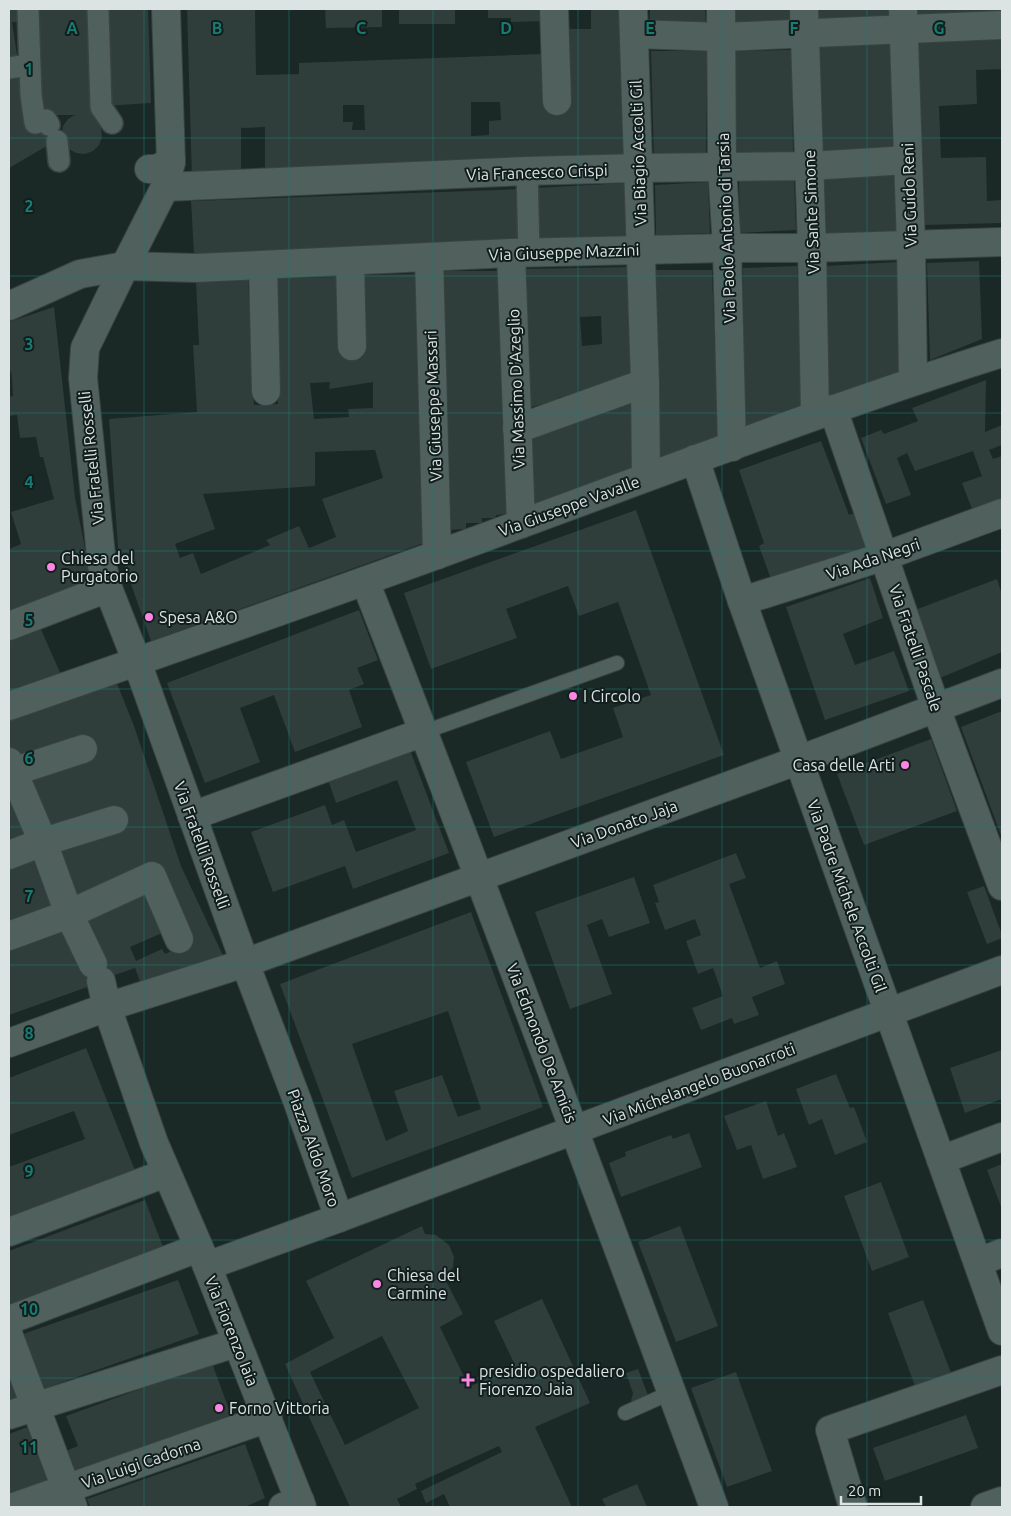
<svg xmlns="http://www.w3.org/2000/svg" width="1011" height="1516" font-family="Ubuntu,sans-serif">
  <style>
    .building { fill: #2f3e3b; fill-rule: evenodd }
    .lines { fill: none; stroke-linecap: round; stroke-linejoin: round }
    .service-casing { stroke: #394442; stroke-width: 16 }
    .pedestrian-casing { stroke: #394442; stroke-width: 24 }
    .minor-casing { stroke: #394442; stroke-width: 30 }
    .tertiary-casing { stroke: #394442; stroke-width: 30 }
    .service { stroke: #50605d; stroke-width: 14 }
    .pedestrian { stroke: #50605d; stroke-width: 21 }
    .minor { stroke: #50605d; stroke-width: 28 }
    .tertiary { stroke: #50605d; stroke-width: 28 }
    .grid { fill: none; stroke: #197c74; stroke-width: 1; stroke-opacity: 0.55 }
    .poi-dot { fill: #fc86e4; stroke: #111e1c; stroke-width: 2 }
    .labels { text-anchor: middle; stroke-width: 4; stroke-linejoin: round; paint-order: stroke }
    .street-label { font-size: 16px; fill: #dce4e3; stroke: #111e1c }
    .poi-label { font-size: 16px; fill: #dce4e3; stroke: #111e1c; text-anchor: start }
    .grid-label { font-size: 16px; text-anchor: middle; font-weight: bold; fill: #197c74; stroke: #111e1c; stroke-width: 4; stroke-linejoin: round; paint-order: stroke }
  </style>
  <rect width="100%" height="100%" fill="#1a2826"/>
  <g class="building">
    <path d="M9 9H17L19 22H12L18 62 9 64Z"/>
    <path d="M35 9H94L98 121 101 129 102 137 99 145 93 151 85 154 76 153 69 149 64 143 62 134 63 126 68 119 75 115H41Z"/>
    <path d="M101 9H148L151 103 104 106Z"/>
    <path d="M187 9H255L256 75 299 74V63L570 53 569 29H591V9H623L627 160 265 170V127L241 128V178L192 179ZM471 102H500L501 120 489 121V135L471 136ZM343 105H364L365 130H352L353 122H343Z"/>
    <path d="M325 9H382V27L326 28Z"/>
    <rect x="399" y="9" width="56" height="15"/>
    <path d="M488 9H543V21L511 22V18H488Z"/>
    <path d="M650 9H705L706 26 650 27Z"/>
    <path d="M733 9H791V23L734 24Z"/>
    <path d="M819 9H891V20L819 22Z"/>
    <path d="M917 9H1002V17L917 19Z"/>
    <path d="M890 40 893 149 821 155 818 43Z"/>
    <path d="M1002 40V69L976 70 977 104 939 106 941 158 986 157 987 201 1002 200V223L924 225 916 41Z"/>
    <path d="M792 50 793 154 736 156 735 51Z"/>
    <path d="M651 51H707L706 157 654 158Z"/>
    <path d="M23 72 44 126 52 143 9 168V74Z"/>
    <path d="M896 175V231L824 234 822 177Z"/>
    <path d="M794 179 796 230 740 233 739 181Z"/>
    <path d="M708 182 710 233 656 235 655 185Z"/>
    <path d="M626 183 627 237 535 243 534 188Z"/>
    <path d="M521 189 523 242 194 254 191 201Z"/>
    <path d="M979 261 982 339 930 360 927 263Z"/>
    <path d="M898 262 902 370 829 396 825 266Z"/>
    <path d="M797 266 802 406 744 427 743 268Z"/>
    <path d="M628 267 631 378 558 398 559 400 531 407 525 269ZM601 316 602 344 582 346 580 317Z"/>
    <path d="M656 270H712L718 437 659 457Z"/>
    <path d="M441 271H501L506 514 496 515 495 518H482V523H466V529L446 530Z"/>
    <path d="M418 274 424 543 151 641 118 547 109 419 197 412 193 345H199L196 282 248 279 254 405 278 404 274 278 336 277 338 349 347 351 348 357H363L361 275ZM330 382 329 389 373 382V408L348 409 349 417 314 419 310 383ZM375 450 383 478 322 499 336 537 309 548 299 526 266 540 270 545 201 574 193 553 180 558 175 544 215 529 203 494 315 486V452Z"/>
    <path d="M54 307 75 498 92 583 9 615V549L21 544 11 512 54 499 43 457H40L36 437 20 438 17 415 9 416V397L13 396 12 378 11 371 9 372V322Z"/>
    <path d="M986 380 985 432 1002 425V445L989 450 993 459 1002 456V499L972 509 962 483 982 476 973 451 915 471 907 453 897 458 911 495 886 504 861 438 881 430 884 434 918 421 912 408Z"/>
    <path d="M632 403V471L532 504 530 438Z"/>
    <path d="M821 441 849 515 854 513 867 551 773 585 759 546 764 543 739 470Z"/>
    <path d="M636 510 724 755 494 837 466 762 550 731 561 759 623 737 613 708 651 695 618 602 579 616 568 586 506 609 517 638 431 669 404 593Z"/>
    <path d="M870 578 883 618 843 634 855 665 894 651 909 691 825 720 786 607Z"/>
    <path d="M997 579 1002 595V652L940 678 915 610Z"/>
    <path d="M359 610 378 660 357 668 364 684 349 690 362 727 295 752 274 695 240 708 260 762 205 783 167 683Z"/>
    <path d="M39 625 62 677 9 696V636Z"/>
    <path d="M114 676 134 726 181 866 225 960 141 984 135 968 109 977 93 985 9 1015V944L81 916 151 887 169 930 130 947 136 961 162 949 165 954 187 944 154 865 73 898 9 746V716Z"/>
    <path d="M1002 711V838L961 727Z"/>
    <path d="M931 739 957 811 864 845 837 774Z"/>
    <path d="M410 750 449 853 353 889 345 866 273 892 251 832 325 805 332 825 344 820 356 852 416 830 397 780 336 803 328 780Z"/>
    <path d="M9 795 28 839 9 847Z"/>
    <path d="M736 853 746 878 729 884 760 968 777 961 785 984 752 997 759 1015 734 1024 732 1018 701 1030 692 1008 723 996 713 968 698 974 686 941 701 935 695 919 665 930 655 903 659 902 653 885Z"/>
    <path d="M37 858 56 904 9 923V868Z"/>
    <path d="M634 877 650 923 609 937 602 919 587 925 612 994 570 1009 535 912Z"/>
    <path d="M984 886 1002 935V938L987 944 967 892Z"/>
    <path d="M471 912 543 1107 352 1178 280 984ZM448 1011 481 1109 458 1117 442 1075 394 1091 408 1131 386 1141 352 1044Z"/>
    <path d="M86 1048 136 1173 9 1217V1167L85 1139 74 1111 9 1135V1078Z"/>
    <path d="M1002 1050V1099L965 1113 950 1068Z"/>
    <path d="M836 1074 850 1108 854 1107 867 1142 835 1155 822 1119 809 1125 796 1089Z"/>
    <path d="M766 1101 778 1136 784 1133 797 1167 763 1179 751 1145 737 1150 724 1116Z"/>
    <path d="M689 1133 702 1167 621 1197 609 1163 626 1156 625 1152 671 1135 673 1139Z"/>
    <path d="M1002 1164V1209L987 1170Z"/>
    <path d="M881 1182 909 1257 872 1271 844 1196Z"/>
    <path d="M145 1200 165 1252 12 1309 9 1300V1251Z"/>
    <path d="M422 1226 425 1234 436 1235 449 1245 454 1257 453 1267 445 1279 463 1314 440 1327 469 1387 515 1365 494 1321 542 1299 590 1403 535 1427 572 1507H450L444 1494 426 1503 421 1491 502 1452 499 1446 415 1484 417 1489 397 1499 401 1507H350L285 1364 334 1338 306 1281ZM382 1336 419 1408 345 1445 310 1372Z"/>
    <path d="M680 1226 718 1326 676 1342 638 1242Z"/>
    <path d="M178 1280 199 1334 40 1390 20 1335Z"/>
    <path d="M923 1300 951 1373 915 1386 888 1313Z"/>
    <path d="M212 1363 231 1415 68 1475 59 1454 78 1446 66 1416Z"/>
    <path d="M638 1369 649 1398 638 1403 631 1401 633 1393 626 1373Z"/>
    <path d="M9 1370 19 1399 9 1403Z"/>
    <path d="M736 1372 772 1471 727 1487 691 1388Z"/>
    <path d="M966 1415 978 1448 885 1481 873 1448Z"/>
    <path d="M30 1426 50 1483 9 1496V1434Z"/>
    <path d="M245 1444 265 1498 245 1507H90L87 1499Z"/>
    <path d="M637 1484 647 1507H606L602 1499Z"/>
  </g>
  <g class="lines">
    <g class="service-casing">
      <g id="service">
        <path d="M424 732 617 663"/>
        <path d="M625 1413 672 1392"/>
      </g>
    </g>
    <g class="pedestrian-casing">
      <g id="pedestrian">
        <path d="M28 9 31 95 35 123 46 120 49 125"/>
        <path d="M98 9 101 107 112 123"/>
        <path d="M9 68 29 65"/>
        <path d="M57 141 59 161"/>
        <path d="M527 171 529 252"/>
      </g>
    </g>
    <g class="minor-casing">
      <g id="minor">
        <path d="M554 9 557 101"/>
        <path d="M633 9 645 383 646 477"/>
        <path d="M721 9 722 167 727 248 732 447"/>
        <path d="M804 9 812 248 815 415"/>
        <path d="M903 9 911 245 913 380"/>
        <path d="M634 34 722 37 1002 25"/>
        <path d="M149 169H156L171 162"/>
        <path d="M165 187 527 171 638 168 810 166 908 160"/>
        <path d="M511 253 521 524"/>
        <path d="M429 257 437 555"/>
        <path d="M350 261 352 346"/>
        <path d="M263 265 266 391"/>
        <path d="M9 306 80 274 125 266 196 268 511 253 727 248H812L1002 242"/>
        <path d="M833 409 936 708 1002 886"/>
        <path d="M517 429 645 383"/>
        <path d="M695 459 742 601 1002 1331"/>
        <path d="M365 581C485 888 600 1198 714 1507"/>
        <path d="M742 601 885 556 1002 513"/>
        <path d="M9 626 108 588"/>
        <path d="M9 706C179 647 349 588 518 525 679 466 839 404 1002 353"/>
        <path d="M9 762 43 842 69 914 93 964"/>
        <path d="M9 773 83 749"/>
        <path d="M192 816 424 732"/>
        <path d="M9 855 43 842 114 820"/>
        <path d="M9 936 69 914 152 876 179 939"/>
        <path d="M245 963 799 760 1002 683"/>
        <path d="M9 1043 107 1007 101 981"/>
        <path d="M941 1160 1002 1137"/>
        <path d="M339 1218 1002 970"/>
        <path d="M9 1232 166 1173"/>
        <path d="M978 1262 1002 1253"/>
        <path d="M9 1320 198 1248"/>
        <path d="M9 1336 73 1507"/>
        <path d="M9 1415 236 1343"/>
        <path d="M14 1507 268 1418"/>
        <path d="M283 1507 300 1501"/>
        <path d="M853 1507 830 1430 1002 1370"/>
        <path d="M985 1507 1002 1501"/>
      </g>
    </g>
    <g class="tertiary-casing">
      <g id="tertiary">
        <path d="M166 9 171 162 165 187 125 266 85 348 83 378 102 565 108 588 137 662 245 963 297 1100 339 1218 207 1266"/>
        <path d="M245 963 107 1007 154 1143 207 1266 302 1507"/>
      </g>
    </g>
    <use href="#service" class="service"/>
    <use href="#pedestrian" class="pedestrian"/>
    <use href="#minor" class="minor"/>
    <use href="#tertiary" class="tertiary"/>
  </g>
  <path class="grid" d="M144 9V1507M289 9V1507M433 9V1507M578 9V1507M722 9V1507M867 9V1507M9 138H1002M9 276H1002M9 413H1002M9 551H1002M9 689H1002M9 827H1002M9 965H1002M9 1103H1002M9 1240H1002M9 1378H1002"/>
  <g class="poi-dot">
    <circle cx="51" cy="567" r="5"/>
    <circle cx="149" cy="617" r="5"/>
    <circle cx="573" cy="696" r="5"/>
    <circle cx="905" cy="765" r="5"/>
    <circle cx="377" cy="1284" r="5"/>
    <path d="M465.5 1372.5h5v5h5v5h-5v5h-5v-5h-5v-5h5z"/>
    <circle cx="219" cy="1408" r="5"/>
  </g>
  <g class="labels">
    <g class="street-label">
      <text transform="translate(638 153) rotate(-92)" y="6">Via Biagio Accolti Gil</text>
      <text transform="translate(537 172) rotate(-2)" y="6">Via Francesco Crispi</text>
      <text transform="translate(909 195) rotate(-92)" y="6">Via Guido Reni</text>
      <text transform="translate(811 212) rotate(-92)" y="6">Via Sante Simone</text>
      <text transform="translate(726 228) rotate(-92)" y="6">Via Paolo Antonio di Tarsia</text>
      <text transform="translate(564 252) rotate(-2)" y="6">Via Giuseppe Mazzini</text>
      <text transform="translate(516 389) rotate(-92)" y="6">Via Massimo D'Azeglio</text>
      <text transform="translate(433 406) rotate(-92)" y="6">Via Giuseppe Massari</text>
      <text transform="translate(91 458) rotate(-96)" y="6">Via Fratelli Rosselli</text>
      <text transform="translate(569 506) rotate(-20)" y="6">Via Giuseppe Vavalle</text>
      <text transform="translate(873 559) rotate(-19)" y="6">Via Ada Negri</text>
      <text transform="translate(916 648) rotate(71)" y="6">Via Fratelli Pascale</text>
      <text transform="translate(624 824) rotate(-20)" y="6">Via Donato Jaja</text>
      <text transform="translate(202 845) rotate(70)" y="6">Via Fratelli Rosselli</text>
      <text transform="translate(847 896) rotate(70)" y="6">Via Padre Michele Accolti Gil</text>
      <text transform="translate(542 1043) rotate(69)" y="6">Via Edmondo De Amicis</text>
      <text transform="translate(699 1084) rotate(-21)" y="6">Via Michelangelo Buonarroti</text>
      <text transform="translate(314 1148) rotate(70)" y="6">Piazza Aldo Moro</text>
      <text transform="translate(232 1331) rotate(68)" y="6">Via Fiorenzo Iaia</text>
      <text transform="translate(141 1463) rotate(-19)" y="6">Via Luigi Cadorna</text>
    </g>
    <g class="poi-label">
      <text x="61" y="564">Chiesa del<tspan x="61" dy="18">Purgatorio</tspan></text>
      <text x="159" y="623">Spesa A&amp;O</text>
      <text x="583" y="702">I Circolo</text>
      <text x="895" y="771" text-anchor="end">Casa delle Arti</text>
      <text x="387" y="1281">Chiesa del<tspan x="387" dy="18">Carmine</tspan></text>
      <text x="479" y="1377">presidio ospedaliero<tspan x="479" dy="18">Fiorenzo Jaia</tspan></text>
      <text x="229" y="1414">Forno Vittoria</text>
    </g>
  </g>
  <g class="grid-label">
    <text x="72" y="34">A</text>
    <text x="217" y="34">B</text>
    <text x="361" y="34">C</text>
    <text x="506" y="34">D</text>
    <text x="650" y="34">E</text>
    <text x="794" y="34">F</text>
    <text x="939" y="34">G</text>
    <text x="29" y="75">1</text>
    <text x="29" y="212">2</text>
    <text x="29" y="350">3</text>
    <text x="29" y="488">4</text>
    <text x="29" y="626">5</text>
    <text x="29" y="764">6</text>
    <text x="29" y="902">7</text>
    <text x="29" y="1039">8</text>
    <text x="29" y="1177">9</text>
    <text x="29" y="1315">10</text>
    <text x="29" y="1453">11</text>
  </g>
  <rect width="1011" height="1516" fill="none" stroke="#dce4e3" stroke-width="20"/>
  <path d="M841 1496v8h80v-8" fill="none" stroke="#dce4e3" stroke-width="2.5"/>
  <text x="848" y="1496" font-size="15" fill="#dce4e3" stroke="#111e1c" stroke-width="4" paint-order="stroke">20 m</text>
</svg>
